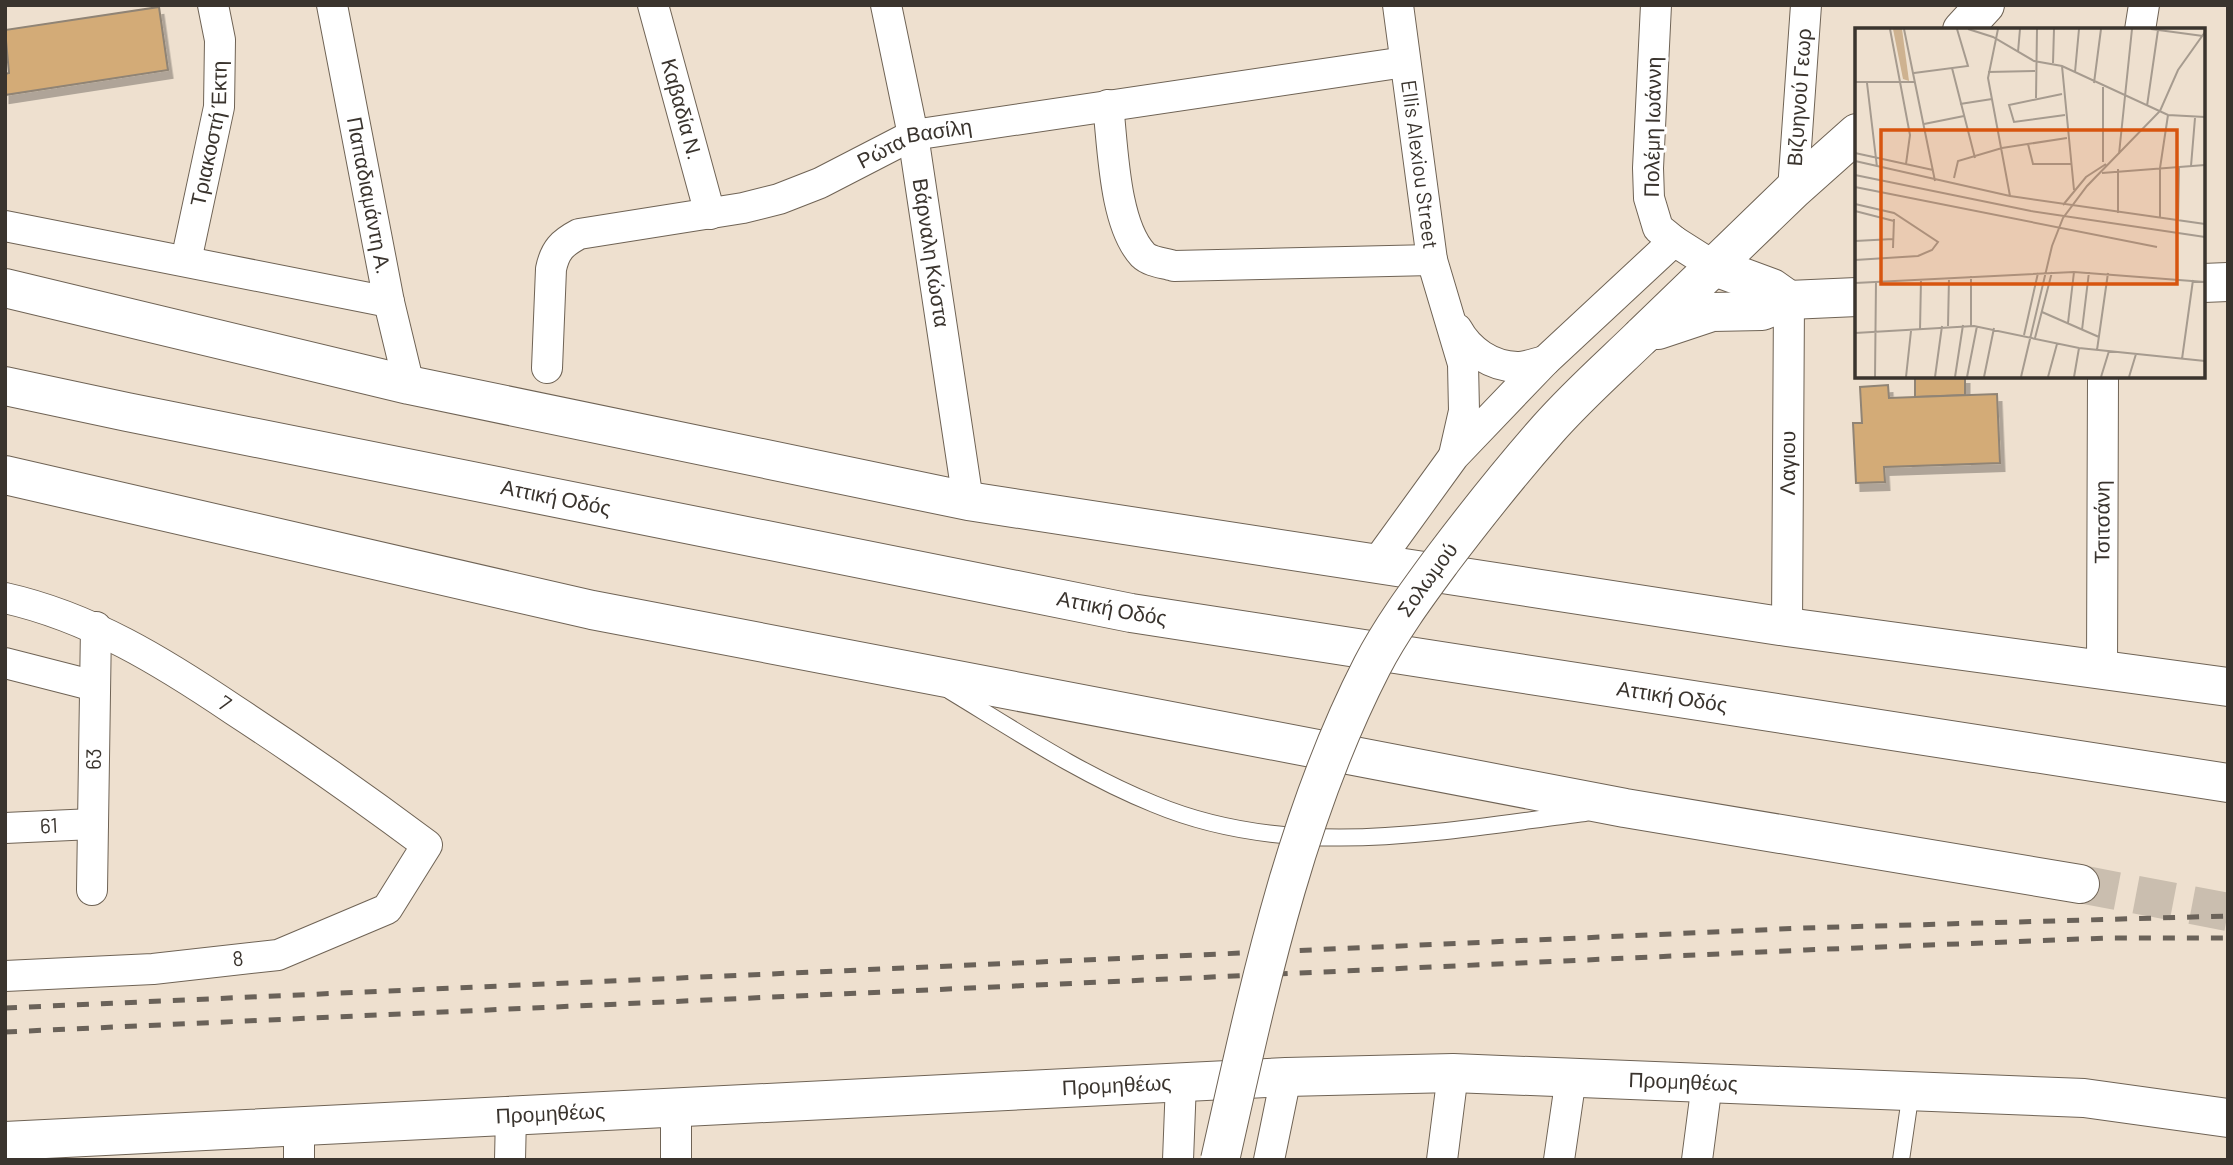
<svg xmlns="http://www.w3.org/2000/svg" width="2233" height="1165" font-family="Barlow,sans-serif">
  <style>
    .building { fill: #d3ab77; stroke: #908475; stroke-width: 2; filter: url(#shadow) }
    .lines { fill: none; stroke-linecap: round; stroke-linejoin: round }
    .highway-tunnel { stroke: #cabeaf; stroke-width: 38; stroke-dasharray: 38 19; stroke-linecap: butt }
    .lane-casing { stroke: #6f6355; stroke-width: 18 }
    .street-casing { stroke: #6f6355; stroke-width: 32 }
    .secondary-casing { stroke: #6f6355; stroke-width: 40 }
    .highway-casing { stroke: #6f6355; stroke-width: 40 }
    .lane { stroke: #fff; stroke-width: 16 }
    .street { stroke: #fff; stroke-width: 30 }
    .secondary { stroke: #fff; stroke-width: 38 }
    .highway { stroke: #fff; stroke-width: 38 }
    .rail { stroke: #6a6259; stroke-width: 5; stroke-dasharray: 12 12; stroke-linecap: butt }
    .secondary-bridge-casing { stroke: #6f6355; stroke-width: 40; stroke-linecap: butt }
    .secondary-bridge { stroke: #fff; stroke-width: 38 }
    .labels { text-anchor: middle; stroke-width: 6; stroke-linejoin: round; paint-order: stroke }
    .street-label { font-size: 21px; fill: #3a342e; stroke: #fff }
    .inset-road { fill: none; stroke: #a69b8f; stroke-width: 2 }
    .view { fill: #d7550f; fill-opacity: 0.15; stroke: #d7550f; stroke-width: 3.5 }
    .inset-edge { fill: none; stroke: #3a342e; stroke-width: 3.5 }
  </style>
  <defs>
    <filter id="shadow"><feDropShadow dx="4.5" dy="8" stdDeviation="0" flood-color="#0004"/></filter>
  </defs>
  <rect width="100%" height="100%" fill="#eee0cf"/>
  <g class="building">
    <path d="M159 7 168 70 5 95V74L9 73 5 30Z"/>
    <path d="M1915 376H1965V395L1915 397Z"/>
    <path d="M1888 385 1889 398 1997 394 2000 463 1884 467 1885 482 1856 483 1853 423H1862L1860 387Z"/>
  </g>
  <g class="lines">
    <path class="highway-tunnel" d="M2080 884 2228 912"/>
    <g class="lane-casing">
      <g id="lane">
        <path d="M950 691C1016 731 1082 775 1154 804 1293 862 1441 831 1585 813"/>
        <path d="M1901 1160 1911 1091"/>
      </g>
    </g>
    <g class="street-casing">
      <g id="street">
        <path id="s1" d="M332 5 389 302 409 385"/>
        <path id="s2" d="M653 5 710 214"/>
        <path id="s3" d="M886 5 913 135 968 501"/>
        <path id="s4" d="M1398 5 1432 260 1463 364 1464 411 1454 455"/>
        <path d="M1656 5 1648 168 1649 198 1658 228 1674 241"/>
        <path d="M2140 30 2144 5"/>
        <path d="M1108 105C1113 147 1114 224 1143 255 1150 262 1165 263 1174 266L1432 260"/>
        <path id="s5" d="M1793 190 1806 5"/>
        <path d="M5 226 389 302"/>
        <path id="s6" d="M186 261 219 107 220 40 213 5"/>
        <path d="M1457 329C1469 351 1491 366 1517 367 1526 367 1536 363 1545 361"/>
        <path id="s7" d="M547 368 551 269C555 250 562 243 579 234L743 208 779 199 820 183 913 135 1405 62"/>
        <path d="M1375 565 1454 456 1545 361 1674 241 1715 267"/>
        <path id="s8" d="M5 598C90 617 163 662 234 710 300 753 364 798 427 845L387 909 278 955 153 969 5 976"/>
        <path id="s9" d="M1787 627 1789 300"/>
        <path d="M5 663 95 686"/>
        <path id="s10" d="M2102 669 2103 376"/>
        <path id="s11" d="M5 828 93 824"/>
        <path id="s12" d="M92 890 96 627"/>
        <path d="M676 1106V1160"/>
        <path d="M299 1160V1127"/>
        <path d="M510 1160 511 1115"/>
        <path d="M1178 1160 1181 1082"/>
        <path d="M1269 1160 1286 1077"/>
        <path d="M1442 1160 1453 1073"/>
        <path d="M1559 1160 1571 1077"/>
        <path d="M1697 1160 1707 1083"/>
      </g>
    </g>
    <g class="secondary-casing">
      <g id="secondary">
        <path d="M1962 30 1985 5"/>
        <path d="M1715 267 1772 288 1789 300"/>
        <path d="M2203 283 2228 282"/>
        <path d="M5 288 409 385 968 501 1787 627 2228 687"/>
        <path d="M1658 330 1712 312 1762 311 1789 300 1857 297"/>
        <path d="M1642 336 1793 190 1857 133"/>
        <path id="s13" d="M5 1141 1286 1077 1453 1073 2084 1098 2228 1118"/>
      </g>
    </g>
    <g class="highway-casing">
      <g id="highway">
        <path id="s14" d="M5 386 127 412 1131 613 2228 783"/>
        <path d="M5 475 592 610 1625 808 2080 884"/>
      </g>
    </g>
    <use href="#lane" class="lane"/>
    <use href="#street" class="street"/>
    <use href="#secondary" class="secondary"/>
    <use href="#highway" class="highway"/>
    <g class="rail">
      <path d="M5 1008 1804 928 2228 916"/>
      <path d="M5 1032 1805 950 2107 938H2228"/>
    </g>
    <g class="secondary-bridge-casing">
      <g id="secondary-bridge">
        <path id="s15" d="M1220 1160C1258 992 1293 820 1372 666 1391 629 1417 594 1442 560 1476 515 1511 471 1548 429 1577 396 1611 366 1642 336"/>
      </g>
    </g>
    <use href="#secondary-bridge" class="secondary-bridge"/>
  </g>
  <g class="labels">
    <g class="street-label">
      <text dy="7" stroke="none"><textPath href="#s5" startOffset="93">Βιζυηνού Γεωρ</textPath></text>
      <text dy="7" stroke="none"><textPath href="#s2" startOffset="108">Καβαδία Ν.</textPath></text>
      <text transform="translate(1653 127) rotate(-89)" y="7">Πολέμη Ιωάννη</text>
      <text dy="7" stroke="none"><textPath href="#s6" startOffset="130">Τριακοστή Έκτη</textPath></text>
      <text dy="7" stroke="none"><textPath href="#s7" startOffset="497">Ρώτα Βασίλη</textPath></text>
      <text dy="7" stroke="none"><textPath href="#s4" startOffset="161">Ellis Alexiou Street</textPath></text>
      <text dy="7" stroke="none"><textPath href="#s1" startOffset="194">Παπαδιαμάντη Α.</textPath></text>
      <text dy="7" stroke="none"><textPath href="#s3" startOffset="252">Βάρναλη Κώστα</textPath></text>
      <text dy="7" stroke="none"><textPath href="#s9" startOffset="164">Λαγιου</textPath></text>
      <text dy="7" stroke="none"><textPath href="#s14" startOffset="562">Αττική Οδός</textPath></text>
      <text dy="7" stroke="none"><textPath href="#s10" startOffset="147">Τσιτσάνη</textPath></text>
      <text dy="7" stroke="none"><textPath href="#s15" startOffset="621">Σολωμού</textPath></text>
      <text dy="7" stroke="none"><textPath href="#s14" startOffset="1129">Αττική Οδός</textPath></text>
      <text dy="7" stroke="none"><textPath href="#s14" startOffset="1696">Αττική Οδός</textPath></text>
      <text dy="7" stroke="none"><textPath href="#s8" startOffset="245">7</textPath></text>
      <text dy="7" stroke="none"><textPath href="#s12" startOffset="131">63</textPath></text>
      <text dy="7" stroke="none"><textPath href="#s11" startOffset="44">61</textPath></text>
      <text transform="translate(238 959) rotate(-6)" y="7">8</text>
      <text dy="7" stroke="none"><textPath href="#s13" startOffset="1680">Προμηθέως</textPath></text>
      <text dy="7" stroke="none"><textPath href="#s13" startOffset="1113">Προμηθέως</textPath></text>
      <text dy="7" stroke="none"><textPath href="#s13" startOffset="546">Προμηθέως</textPath></text>
    </g>
  </g>
  <g transform="translate(1855 28)">
    <rect width="350" height="350" fill="#eee0cf"/>
    <path d="M38 1H47L54 53 48 51Z" fill="#ceb290"/>
    <path class="inset-road" d="M35 1 55 107 51 136M49 1 80 153M113 1 138 9 179 33 207 38 313 87 350 89M143 1 133 50 155 168M296 1 348 8M163 24 165 1M198 35 199 1M207 38 219 162M97 40 120 130M133 44 180 43M220 44 224 1M59 45 113 38 102 1M0 54H60M12 55 22 139M239 55 246 1M248 59V134M207 66 154 77 159 94 210 87M181 70 182 1M105 76 137 71M292 78 303 2M69 96 109 88M173 116 178 136H216M0 125 78 142M264 126 277 1M0 133 155 168 350 196M336 138 340 90M247 145 350 137M0 147 176 183 350 209M99 150 103 133 147 120 212 110M0 159 302 219M0 176 39 185 83 214 77 222 63 228 0 232M208 177 231 149 251 136M0 183 39 193M263 185V141M305 190V140L313 87M323 193 324 139M0 213 38 211M38 220 39 191M116 248V298M0 255 219 244 350 254M187 284 244 309M213 295 219 244M93 298 94 250M65 302 66 251M227 302 234 244M0 305 119 298 224 320 350 333M169 307 183 245M180 310 197 244M242 322 253 245M327 331 338 252M20 349 21 253M51 349 56 303M80 349 87 298M100 349 108 297M112 349 122 298M129 349 139 300M166 349 197 218 208 190 232 158 305 83 323 42 350 4M193 349 202 316M219 349 224 320M246 349 254 323M274 349 281 326"/>
    <path class="view" d="M26 102H322V256H26Z"/>
    <rect width="350" height="350" class="inset-edge"/>
  </g>
  <rect width="2233" height="1165" fill="none" stroke="#3a342e" stroke-width="14"/>
</svg>
